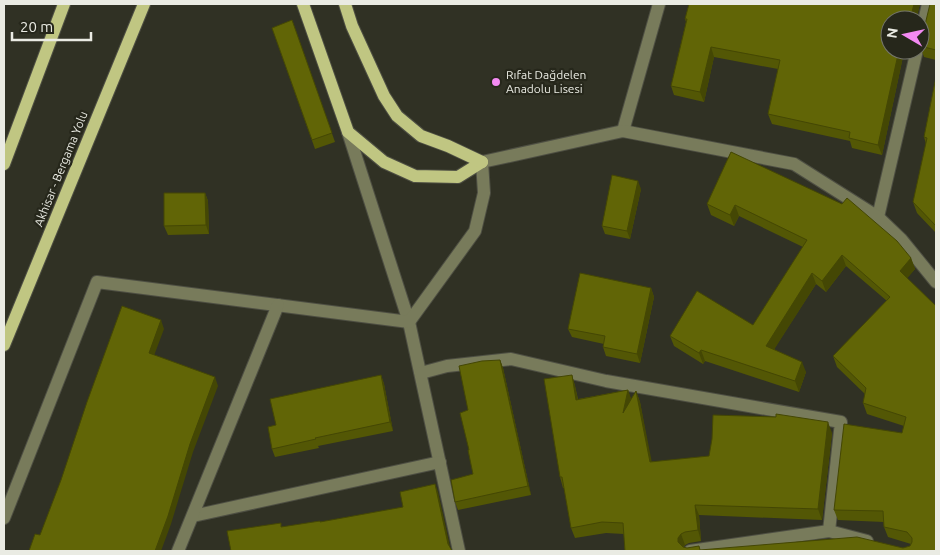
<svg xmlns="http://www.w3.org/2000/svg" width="940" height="555" font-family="Ubuntu,sans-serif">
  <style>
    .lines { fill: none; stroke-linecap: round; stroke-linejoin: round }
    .minor-casing { stroke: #4e4f43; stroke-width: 14 }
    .major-casing { stroke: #4e4f43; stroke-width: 14 }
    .minor { stroke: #787b5b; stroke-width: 12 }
    .major { stroke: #c0c682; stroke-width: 12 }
    .wall { fill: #535705 }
    .shaded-wall { fill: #444704 }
    .building { fill: #616506; stroke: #444704 }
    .poi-dot { fill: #f38af2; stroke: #26271b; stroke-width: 2 }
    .labels { text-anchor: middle; stroke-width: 4.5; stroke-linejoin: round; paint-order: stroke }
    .poi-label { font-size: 12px; fill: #eaebe3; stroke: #26271b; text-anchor: start }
    .street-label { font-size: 12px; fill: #eaebe3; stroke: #26271b }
  </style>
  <rect width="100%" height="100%" fill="#303124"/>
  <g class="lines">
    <g class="minor-casing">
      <g id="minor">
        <path d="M920 38 928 4"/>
        <path d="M623 131 659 4"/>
        <path d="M348 132 409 322 459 551"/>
        <path d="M878 217 917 50"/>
        <path d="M421 373 447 366 511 359 606 381 841 422 829 531"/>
        <path d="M193 516 440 462"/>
        <path d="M4 518 97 282 409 322 475 231 484 193 482 162 623 131 794 164 878 217 901 239 936 282"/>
        <path d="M178 551 278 305"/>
        <path d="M690 551 829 531 867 541"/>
      </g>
    </g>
    <g class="major-casing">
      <g id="major">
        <path d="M303 4 348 132 384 162 415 176 458 177 482 162"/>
        <path d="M345 4 352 26 384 96 397 116 421 136 448 146 482 162"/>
        <path d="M4 164 64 4"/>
        <path d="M4 345 144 4"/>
      </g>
    </g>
    <use href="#minor" class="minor"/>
    <use href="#major" class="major"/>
  </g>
  <g class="wall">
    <path d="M689 4H920L916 20H890V50H909L908 53 904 52 882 155 852 148 850 141 772 124 768 114 778 69 714 57 704 102 674 95 671 86 686 22 685 19Z"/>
    <path d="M936 4V60L924 57 920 46 921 38 920 36Z"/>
    <path d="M292 20 335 142 315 149 272 28Z"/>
    <path d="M936 77V233L917 213 913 202 926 144 924 137Z"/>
    <path d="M731 152 911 258 915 269 907 278 936 551H625L624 534 606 533 575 538 571 528 564 488H563L560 477 572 375 575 386 578 399 628 390 631 400 636 391 640 402 651 462 709 456 832 433 822 520 699 515 701 541 689 543 685 545 683 548 701 550 903 548 910 546 911 544 888 537 884 527V522L838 520 834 510 902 433 904 426 867 414 863 403 865 394 837 367 833 356 887 301 846 266 826 292 816 284 774 349 806 372 799 392 705 361 703 364 674 346 670 336 753 325 803 247 739 216 734 226 711 215 707 204Z"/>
    <path d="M641 189 630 239 605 234 602 226Z"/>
    <path d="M205 193 208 201 209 234 168 235 164 226Z"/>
    <path d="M651 288 654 297 640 363 606 356 603 347 604 344 572 337 568 329Z"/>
    <path d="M500 360 503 368 531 495 458 510 455 502 473 474 469 450 468 410Z"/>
    <path d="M381 375 384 384 393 431 318 446 319 448 275 457 272 449 276 425Z"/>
  </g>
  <g class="shaded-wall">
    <path d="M914 4H920L916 20H910Z"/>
    <path d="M711 47 714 57 704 102 700 92Z"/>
    <path d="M899 50H903L904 52 882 155 878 145Z"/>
    <path d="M638 181 641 189 630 239 627 231Z"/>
    <path d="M205 193 208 201 209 234 206 225Z"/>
    <path d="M735 205 739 216 734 226 730 215Z"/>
    <path d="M842 255 846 266 826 292 822 281Z"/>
    <path d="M911 258 915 269 904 282 900 271Z"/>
    <path d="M812 273 816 284 770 356 766 346Z"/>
    <path d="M651 288 654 297 640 363 637 354Z"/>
    <path d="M161 320 164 329 152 361 149 353Z"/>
    <path d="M701 350 705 361 703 364 699 353Z"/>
    <path d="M500 360 503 368 531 495 528 486Z"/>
    <path d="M802 362 806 372 799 392 795 381Z"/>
    <path d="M381 375 384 384 393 431 390 422Z"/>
    <path d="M572 375 575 386 580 411 576 400Z"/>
    <path d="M215 377 218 386 193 452 171 524 161 551H155L190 444Z"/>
    <path d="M628 390 632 401 623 413Z"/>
    <path d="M636 391 640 402 654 473 650 462Z"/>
    <path d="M828 422 832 433 822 520 818 509Z"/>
    <path d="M435 484 438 492 451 551 448 544Z"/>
    <path d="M695 505 699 515 701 541 698 530Z"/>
    <path d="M681 534 685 545 682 548 678 542V538Z"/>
  </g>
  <g class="building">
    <path d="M689 4H914L910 20H890V50H899L878 145 849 138 850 132 768 114 780 60 711 47 700 92 671 86 687 19H685Z"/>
    <path d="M930 4H936V50L920 46 921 37 920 33 924 29Z"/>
    <path d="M292 20 332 133 312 140 272 28Z"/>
    <path d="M936 77V226L913 202 927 138 924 137Z"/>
    <path d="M731 152 842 204 847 198 897 241 911 258 900 271 936 306V551H625L623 523 602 522 571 528 562 477H560L544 379 572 375 576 400 628 390 623 413 636 391 650 462 709 456 712 439 713 415 776 417V414L828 422 818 509 695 505 698 530 685 532 681 534 678 538V542L683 547 687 548 699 546 700 550 857 537 903 548 910 546 912 542V538L907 532 884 527 883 511 834 510 844 424 902 433 906 417 863 403 866 388 833 356 890 297 842 255 822 281 812 273 766 346 802 362 795 381 701 350 699 353 670 336 697 291 753 325 807 240 735 205 730 215 707 204Z"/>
    <path d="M612 175 638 181 627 231 602 226Z"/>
    <path d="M164 193H205L206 225 164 226Z"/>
    <path d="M580 273 651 288 637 354 603 347 605 336 568 329Z"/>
    <path d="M122 306 161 320 149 353 215 377 190 444 168 516 155 551H29L35 534 40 535 61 480 87 402Z"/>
    <path d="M500 360 528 486 455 502 451 480 473 474 468 450H469L460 413 468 410 459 366 482 361Z"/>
    <path d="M381 375 390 422 315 438 316 439 272 449 268 427 276 425 270 399Z"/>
    <path d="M435 484 448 544 451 549 452 551H231L227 531 281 523V527L320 521V522L403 507 400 492Z"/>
  </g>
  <circle class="poi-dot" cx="496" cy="82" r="5"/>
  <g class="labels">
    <g class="poi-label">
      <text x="506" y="79">Rıfat Dağdelen<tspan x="506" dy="14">Anadolu Lisesi</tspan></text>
    </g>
    <g class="street-label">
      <text transform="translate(61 169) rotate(-68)" y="4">Akhisar - Bergama Yolu</text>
    </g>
  </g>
  <rect width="940" height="555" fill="none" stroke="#eaebe3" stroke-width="10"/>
  <g transform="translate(905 35) rotate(279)"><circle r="24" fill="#26271b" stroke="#74756b"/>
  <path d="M0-4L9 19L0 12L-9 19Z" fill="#f38af2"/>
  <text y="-8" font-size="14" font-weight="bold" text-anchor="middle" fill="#eaebe3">N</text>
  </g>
  <path d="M12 32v8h79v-8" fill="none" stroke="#eaebe3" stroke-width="2.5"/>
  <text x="20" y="32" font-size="15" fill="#eaebe3" stroke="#26271b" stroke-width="4" paint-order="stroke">20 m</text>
</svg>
